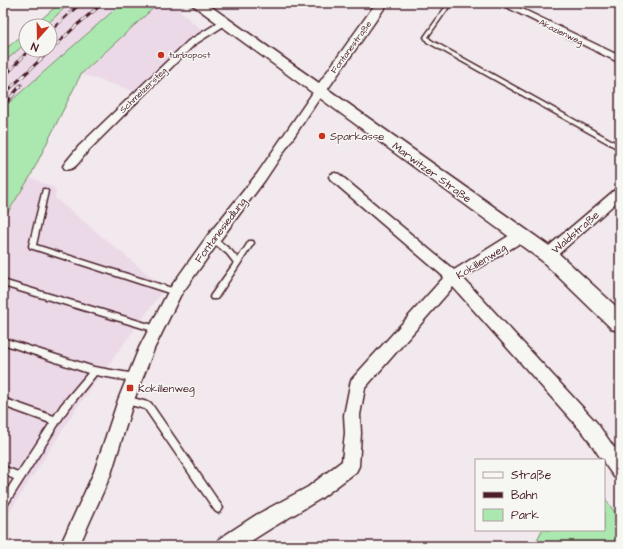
<svg xmlns="http://www.w3.org/2000/svg" width="623" height="549" font-family="'Architects Daughter',sans-serif">
  <style>
    .built { fill: #ecd9e7 }
    .green { fill: #aae8af; stroke: #7a846d }
    .lines { fill: none; stroke-linecap: round; stroke-linejoin: round }
    .service-casing { stroke: #4a1f2b; stroke-width: 3 }
    .minor-casing { stroke: #4a1f2b; stroke-width: 3 }
    .tertiary-casing { stroke: #4a1f2b; stroke-width: 3 }
    .secondary-casing { stroke: #4a1f2b; stroke-width: 3 }
    .service { fill: #f6f6f2; fill-rule: evenodd }
    .minor { fill: #f6f6f2; fill-rule: evenodd }
    .tertiary { fill: #f6f6f2; fill-rule: evenodd }
    .secondary { fill: #f6f6f2; fill-rule: evenodd }
    .rail-casing { stroke: #4a1f2b; stroke-width: 3 }
    .rail { stroke: #f6f6f2; stroke-width: 2; stroke-dasharray: 6; stroke-linecap: butt }
    .poi-dot { fill: #c8321e; stroke: #f6f6f2; stroke-width: 1.5 }
    .labels { text-anchor: middle; stroke-width: 3; stroke-linejoin: round; paint-order: stroke }
    .far-street-label { font-size: 9px; fill: #4a1f2b; stroke: #f6f6f2 }
    .far-poi-label { font-size: 9px; fill: #4a1f2b; stroke: #f6f6f2; text-anchor: start }
    .poi-label { font-size: 11px; fill: #4a1f2b; stroke: #f6f6f2; text-anchor: start }
    .street-label { font-size: 11px; fill: #4a1f2b; stroke: #f6f6f2 }
  </style>
  <rect width="100%" height="100%" fill="#f1e9ed"/>
  <filter id="ink" filterUnits="userSpaceOnUse"><feTurbulence type="fractalNoise" baseFrequency=".025" numOctaves="2"/><feDisplacementMap in="SourceGraphic" scale="8" xChannelSelector="R" yChannelSelector="G"/><feConvolveMatrix kernelMatrix="1 2 1 2 8 2 1 2 1" color-interpolation-filters="sRGB"/></filter>
  <g filter="url(#ink)">
    <g class="built">
      <path d="M70 3H122L3 108V63L26 43V50H50V26H45Z"/>
      <path d="M159 3H170L202 30 136 92 81 74Z"/>
      <path d="M30 177 56 189 55 198 165 288 78 406 3 522V220Z"/>
    </g>
    <g class="green">
      <path d="M56 3H70L45 26H33L59 4Z"/>
      <path d="M122 3H159L81 74 30 177 3 220V108Z"/>
      <path d="M26 32V43L3 63V51Z"/>
      <path d="M604 497 620 520V546H534L542 530H604Z"/>
    </g>
    <g class="lines">
      <g class="service-casing">
        <g id="service">
          <path d="M448 3H452L428 37 431 40 620 145V150L427 42 424 37Z"/>
          <path d="M43 189H45L48 191 36 245 178 290 179 292 178 294 175 295 30 248 29 246Z"/>
          <path d="M213 236 231 250 238 258 249 241H253L254 243 217 299H211L210 297 211 295 234 263 227 254 211 241 210 239 211 237Z"/>
          <path d="M3 280 156 326 159 327 160 329 159 331 156 332 3 286Z"/>
          <path d="M3 338 94 367 135 374 138 375 139 378 138 381 135 382 96 375 67 411 6 507 3 509V496L14 479 3 474V466L18 472 50 423 3 406V398L54 416 61 405 88 373 3 344Z"/>
          <path d="M126 396 151 403 221 505 223 508 221 511 218 513 215 511 145 409 123 403 122 400 123 397Z"/>
          <path d="M620 444V453L609 460 606 459 605 456 606 453Z"/>
        </g>
      </g>
      <g class="minor-casing">
        <g id="minor">
          <path d="M498 3H510L620 56V63Z"/>
          <path d="M224 19 229 22 227 24 194 45 87 152C81 159 75 172 65 169L63 166 65 163 79 146 188 41Z"/>
          <path d="M320 87 325 90 265 180 218 243 180 296 154 349 134 400 111 474 79 546H60L94 472 118 400 139 348 170 288 208 235 257 174 316 88Z"/>
          <path d="M335 173 339 174 454 270 515 232 520 231 525 232 527 236 525 240 463 278 597 423 620 456V480L614 477 604 463V460H602L585 435 453 287 365 388 360 415 361 433 359 466 356 472 320 499 270 529 243 546H217L219 539 256 515 308 487 342 461 345 433 344 415 351 380 444 277 331 180 329 177 331 174Z"/>
          <path d="M620 188V199L553 259 548 260 543 259 541 255 543 251 616 189Z"/>
        </g>
      </g>
      <g class="tertiary-casing">
        <path id="tertiary" d="M376 3H388L325 93H315L314 90Z"/>
      </g>
      <g class="secondary-casing">
        <path id="secondary" d="M190 3H206L555 250 620 310V332L612 329 541 260Z"/>
      </g>
      <use href="#service" class="service"/>
      <use href="#minor" class="minor"/>
      <use href="#tertiary" class="tertiary"/>
      <use href="#secondary" class="secondary"/>
      <g class="rail-casing">
        <g id="rail">
          <path d="M50 31 81 3"/>
          <path d="M3 78 29 50"/>
          <path d="M3 95 77 25 103 3"/>
          <path d="M3 107 21 85"/>
        </g>
      </g>
      <use href="#rail" class="rail"/>
    </g>
  </g>
  <g class="poi-dot">
    <circle cx="161" cy="55" r="4"/>
    <circle cx="322" cy="136" r="4"/>
    <rect x="126" y="384" width="8" height="8" rx="2"/>
  </g>
  <g class="labels">
    <g class="far-street-label">
      <text transform="translate(561 32) rotate(26)" y="3">Akazienweg</text>
      <text transform="translate(351 47) rotate(-54)" y="3">Fontanestraße</text>
      <text transform="translate(143 90) rotate(-44)" y="3">Schmelzersteg</text>
    </g>
    <g class="far-poi-label">
      <text x="169" y="58">turbopost</text>
    </g>
    <g class="poi-label">
      <text x="330" y="140">Sparkasse</text>
      <text x="138" y="392">Kokillenweg</text>
    </g>
    <g class="street-label">
      <text transform="translate(432 172) rotate(36)" y="4">Marwitzer Straße</text>
      <text transform="translate(220 230) rotate(-53)" y="4">Fontanesiedlung</text>
      <text transform="translate(575 232) rotate(-41)" y="4">Waldstraße</text>
      <text transform="translate(481 261) rotate(-32)" y="4">Kokillenweg</text>
    </g>
  </g>
  <rect width="623" height="549" fill="none" stroke="#f6f6f2" stroke-width="16"/>
  <rect x="8" y="8" width="607" height="533" fill="none" stroke="#4a1f2b" stroke-width="1.5" filter="url(#ink)"/>
  <rect x="475" y="459" width="130" height="72" fill="#f6f6f2" stroke="#b1a0a2"/>
  <rect x="483" y="472" width="20" height="6" fill="#f6f6f2" stroke="#b1a0a2"/>
  <text x="511" y="479" font-size="12" fill="#4a1f2b">Straße</text>
  <rect x="483" y="492" width="20" height="6" fill="#4a1f2b" stroke="#b1a0a2"/>
  <text x="511" y="499" font-size="12" fill="#4a1f2b">Bahn</text>
  <rect x="483" y="509" width="20" height="12" fill="#aae8af" stroke="#b1a0a2"/>
  <text x="511" y="519" font-size="12" fill="#4a1f2b">Park</text>
  <g transform="translate(38 38) rotate(200)"><circle r="19" fill="#f6f6f2" stroke="#b1a0a2"/>
  <path d="M0-3L7 15L0 10L-7 15Z" fill="#c8321e"/>
  <text y="-6" font-size="11" font-weight="bold" text-anchor="middle" fill="#4a1f2b">N</text>
  </g>
</svg>
